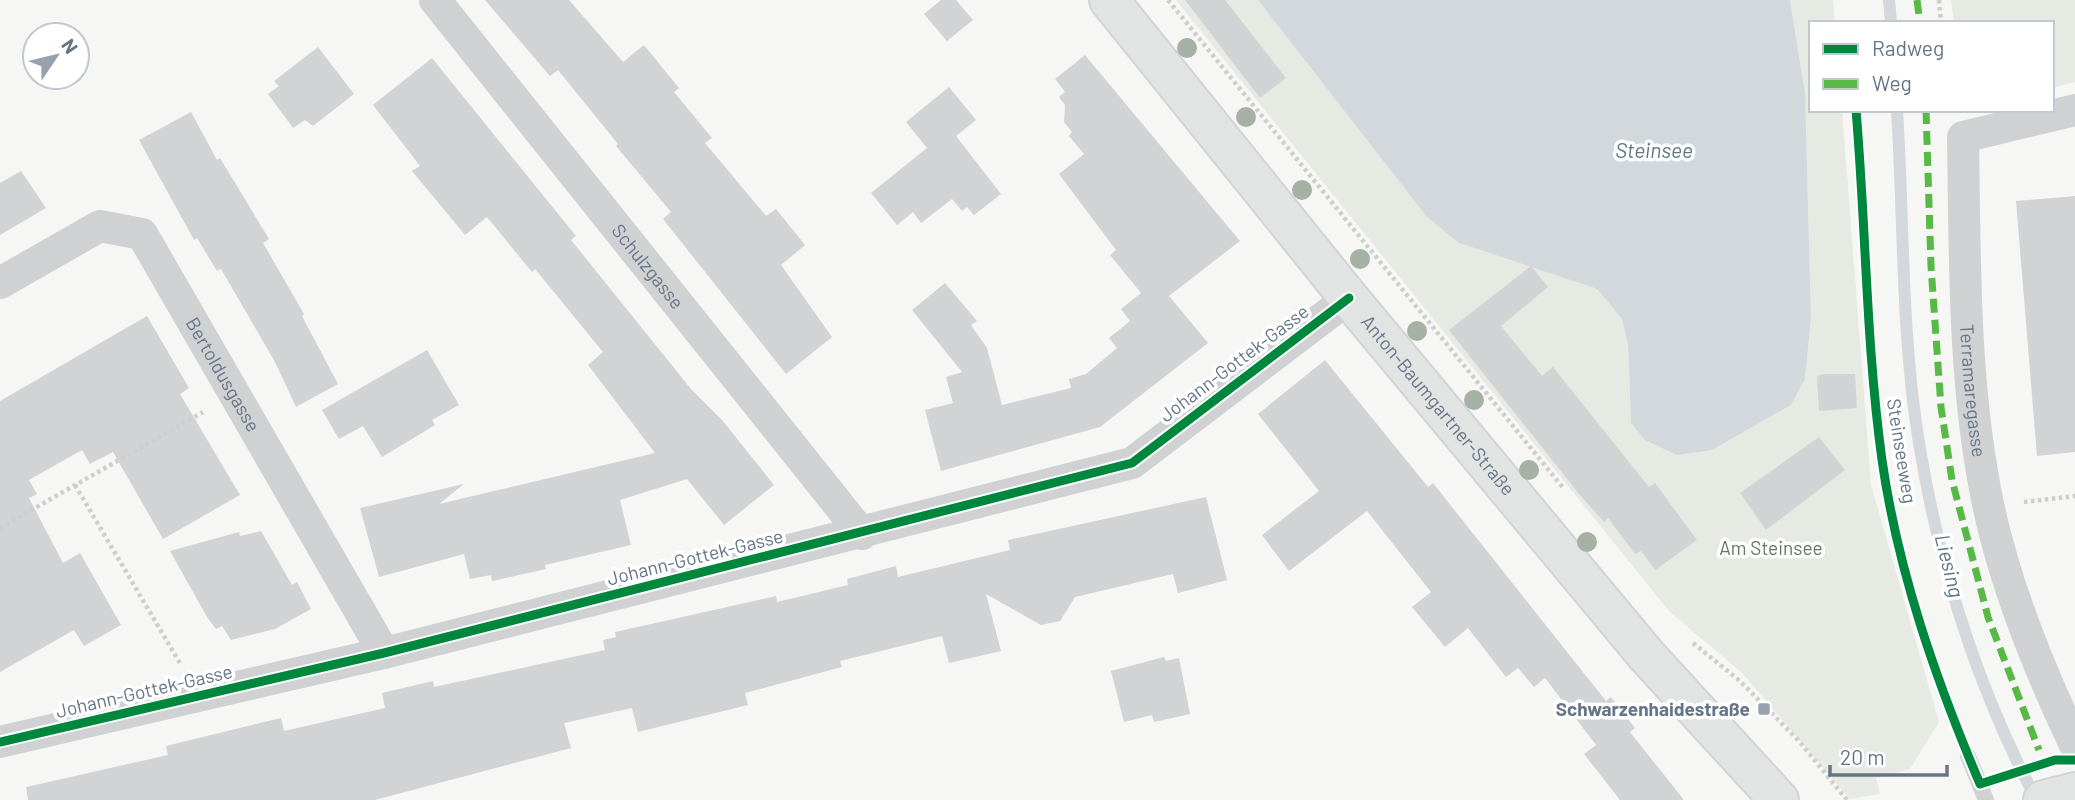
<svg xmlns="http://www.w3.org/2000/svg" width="2075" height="800" font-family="Barlow,sans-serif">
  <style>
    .green { fill: #e6eae3 }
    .water { fill: #d2d8db }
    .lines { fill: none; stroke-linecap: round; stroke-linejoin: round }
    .stream { stroke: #d2d8db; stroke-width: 12 }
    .building { fill: #d2d3d4 }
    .secondary-casing { stroke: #d1d3d5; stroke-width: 42 }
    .path { stroke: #cececf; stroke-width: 4.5; stroke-dasharray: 3.5 3.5; stroke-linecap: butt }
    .lane { stroke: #d0d1d2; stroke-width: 16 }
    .street { stroke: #d0d1d2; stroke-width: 32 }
    .secondary { stroke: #e2e3e3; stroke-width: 38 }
    .quiet { stroke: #58b947; stroke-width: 7; stroke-dasharray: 14 7; stroke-linecap: butt }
    .cycleway-casing { stroke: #fff; stroke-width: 13 }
    .cycleway { stroke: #00873e; stroke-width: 9 }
    .tree { fill: #a5b1a3 }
    .poi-dot { fill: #98a2ae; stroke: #fff; stroke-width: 2.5 }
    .labels { text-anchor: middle; stroke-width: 7; stroke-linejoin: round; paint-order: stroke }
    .street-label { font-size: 19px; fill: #657587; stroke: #fff }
    .park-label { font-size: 19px; fill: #637960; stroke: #fff }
    .poi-label { font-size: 19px; font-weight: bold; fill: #657587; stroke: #fff; text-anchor: end }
    .water-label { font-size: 21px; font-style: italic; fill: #617783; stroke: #fff }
  </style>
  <rect width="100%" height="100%" fill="#f6f6f5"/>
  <g class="green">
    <path d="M1176 0H1258L1427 217 1459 243 1597 289 1622 319 1628 344 1631 423 1712 450 1791 405 1805 379 1811 318 1805 93 1790 0H1833L1835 23H1811V110H1842L1871 485 1939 722 1910 769 1876 778 1880 794 1850 799 1742 673 1669 611Z"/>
    <path d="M1951 0H2075V82L2052 88V23H1954Z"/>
  </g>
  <path class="water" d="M1258 0H1790L1805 93 1811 318 1805 379 1791 405 1712 450 1677 455 1645 440 1631 423 1628 344 1622 319 1597 289 1459 243 1427 217Z"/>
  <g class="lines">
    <g class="stream">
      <path d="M1889 0 1891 23"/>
      <path d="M1897 110C1904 221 1901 334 1919 443 1939 566 1978 689 2036 799"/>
    </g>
  </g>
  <g class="building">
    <path d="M485 0H569L623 62 644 45 679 88 674 92 712 138 705 143 766 216 776 209 805 245 781 265 832 337 786 374 663 219 671 212 616 146 618 144 558 70 550 76Z"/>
    <path d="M941 0H956L973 20 947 41 924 14Z"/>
    <path d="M1185 0H1225L1286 78 1260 98Z"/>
    <path d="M318 47 354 94 313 126 305 120 293 128 268 94 279 86 274 81Z"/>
    <path d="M1085 55 1240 241 1169 296 1208 343 1100 427 941 471 925 410 953 403 946 377 962 372 912 310 945 283 977 321 971 325 987 348 1002 405 1071 388 1069 379 1086 374 1117 348 1109 338 1130 321 1121 309 1141 293 1110 255 1116 250 1059 174 1084 154 1069 136 1072 132 1064 122 1065 105 1059 97 1065 92 1055 79Z"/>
    <path d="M432 58 576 236 571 240 691 389 722 420 774 485 724 525 687 479 620 500 631 545 545 565 546 569 492 581 491 575 470 579 464 554 379 577 360 508 464 484 439 504 655 453 588 365 603 352 535 269 532 272 487 217 465 235 412 171 420 166 373 105Z"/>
    <path d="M949 87 976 120 956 136 1001 194 974 215 967 207 962 211 952 199 921 223 913 212 897 225 871 193 927 148 906 122Z"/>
    <path d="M191 112 217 160 220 158 269 239 263 243 304 314 302 316 338 384 296 407 275 362 221 269 217 271 197 238 194 240 139 140Z"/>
    <path d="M21 171 46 208 0 235V183Z"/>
    <path d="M2075 196V452L2037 456 2016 201Z"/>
    <path d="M1531 266 1548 287 1501 326 1542 376 1553 367 1649 487 1655 483 1697 540 1655 570 1641 551 1635 554 1608 518 1604 522 1579 494 1449 330Z"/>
    <path d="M147 316 189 388 180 394 240 495 163 539 113 452 90 464 82 450 29 480 37 494 29 498 63 563 80 553 121 625 84 646 74 630 0 672V401Z"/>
    <path d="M427 350 459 405 432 420 435 425 382 457 363 426 339 439 322 410Z"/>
    <path d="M1325 360 1428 487 1433 483 1606 701 1611 697 1635 728 1630 732 1684 800H1620L1584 754 1596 745 1545 678 1534 687 1518 668 1506 677 1468 628 1445 647 1412 607 1431 592 1367 511 1289 571 1262 535 1319 491 1258 414Z"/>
    <path d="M1824 374H1855L1857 408 1819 411 1817 376Z"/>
    <path d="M1819 437 1845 470 1766 530 1740 493Z"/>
    <path d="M1206 497 1227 580 1178 593 1173 574 1075 597 1060 621 1041 625 986 594 1001 651 949 663 942 636 840 661 842 667 745 693 748 705 638 732 632 708 564 723 571 748 375 800H28L26 787 168 755 166 746 281 718 284 731 385 708 382 693 433 681 434 687 605 650 603 640 616 637 615 632 776 596 777 602 848 585 847 579 896 566 898 577 1010 550 1008 540Z"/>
    <path d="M261 531 292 585 297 582 311 609 275 629 231 640 222 626 216 629 207 617 170 551 239 532 240 536Z"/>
    <path d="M1164 657 1166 661 1179 658 1190 714 1154 722 1152 715 1124 722 1111 671Z"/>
  </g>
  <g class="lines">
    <g class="secondary-casing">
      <g id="secondary">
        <path id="s4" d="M1109 0 1349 298 1647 656 1779 800"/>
        <path d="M2043 800 2075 792"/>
      </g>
    </g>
    <g class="path">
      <path d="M1168 0 1564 489"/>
      <path d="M1939 0 1941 23"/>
      <path d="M75 485 181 665"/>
      <path d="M2024 502 2075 496"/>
      <path d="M0 528 203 412"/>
      <path d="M1693 643 1740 681 1798 740 1847 800"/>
    </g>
    <path class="lane" d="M1968 756 1986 800"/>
    <g class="street">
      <path id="s1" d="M435 0 862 534"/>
      <path id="s2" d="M2075 110 1963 137C1965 259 1963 384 1988 504 2005 586 2039 669 2075 745"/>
      <path id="s3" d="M0 283 100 226 142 234 384 653"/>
      <path d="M0 742 384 653 1132 463 1349 298"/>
    </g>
    <use href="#secondary" class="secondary"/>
    <g class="quiet">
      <path d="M1917 0 1920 23"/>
      <path d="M1926 110 1931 266 1941 407 1952 480 1988 617 2039 750"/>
    </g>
    <g class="cycleway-casing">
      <g id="cycleway">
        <path d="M1856 110C1866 227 1866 344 1882 460 1898 572 1936 680 1980 784L2055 760H2075"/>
        <path d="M0 742 384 653 1132 463 1349 298"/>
      </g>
    </g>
    <use href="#cycleway" class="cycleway"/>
  </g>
  <g class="tree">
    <circle cx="1187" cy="48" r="10"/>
    <circle cx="1246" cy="117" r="10"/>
    <circle cx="1302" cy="190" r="10"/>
    <circle cx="1360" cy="259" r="10"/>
    <circle cx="1417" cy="331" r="10"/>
    <circle cx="1474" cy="400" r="10"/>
    <circle cx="1529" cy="470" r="10"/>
    <circle cx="1587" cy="542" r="10"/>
  </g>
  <rect class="poi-dot" x="1757" y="702" width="14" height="14" rx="3.5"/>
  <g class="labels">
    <g class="street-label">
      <text dy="7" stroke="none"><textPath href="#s1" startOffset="341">Schulzgasse</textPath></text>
      <text transform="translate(1234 363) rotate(-37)" y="7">Johann-Gottek-Gasse</text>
      <text dy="7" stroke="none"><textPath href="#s3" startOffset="320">Bertoldusgasse</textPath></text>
      <text dy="7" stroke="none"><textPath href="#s2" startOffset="369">Terramaregasse</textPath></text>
      <text dy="7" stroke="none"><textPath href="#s4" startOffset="522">Anton-Baumgartner-Straße</textPath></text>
      <text transform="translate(1902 451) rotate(81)" y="7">Steinseeweg</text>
      <text transform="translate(695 557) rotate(-14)" y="7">Johann-Gottek-Gasse</text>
      <text transform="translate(144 691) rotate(-13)" y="7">Johann-Gottek-Gasse</text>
    </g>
    <g class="park-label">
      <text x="1771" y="555">Am Steinsee</text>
    </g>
    <g class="poi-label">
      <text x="1750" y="716">Schwarzenhaidestraße</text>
    </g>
    <g class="water-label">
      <text x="1654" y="158">Steinsee</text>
      <text transform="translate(1949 566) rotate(76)" y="7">Liesing</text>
    </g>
  </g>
  <rect x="1809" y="21" width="245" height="91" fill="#ffffff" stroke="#c1c8cf" stroke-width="2"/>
  <rect x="1823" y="44" width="35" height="10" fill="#00873e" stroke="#c1c8cf" stroke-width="2"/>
  <text x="1872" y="56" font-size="21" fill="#657587">Radweg</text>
  <rect x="1823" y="79" width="35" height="10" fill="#58b947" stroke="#c1c8cf" stroke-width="2"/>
  <text x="1872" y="91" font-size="21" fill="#657587">Weg</text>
  <g transform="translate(56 56) rotate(55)"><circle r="33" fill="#ffffff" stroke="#c1c8cf" stroke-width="2"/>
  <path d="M0-5L12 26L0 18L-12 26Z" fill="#98a2ae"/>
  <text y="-10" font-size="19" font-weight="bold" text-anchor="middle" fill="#657587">N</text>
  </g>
  <path d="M1830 765v10h117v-10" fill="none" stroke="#657587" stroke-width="3.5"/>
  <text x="1840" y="765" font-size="21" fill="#657587" stroke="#ffffff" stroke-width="5" paint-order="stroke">20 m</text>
</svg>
